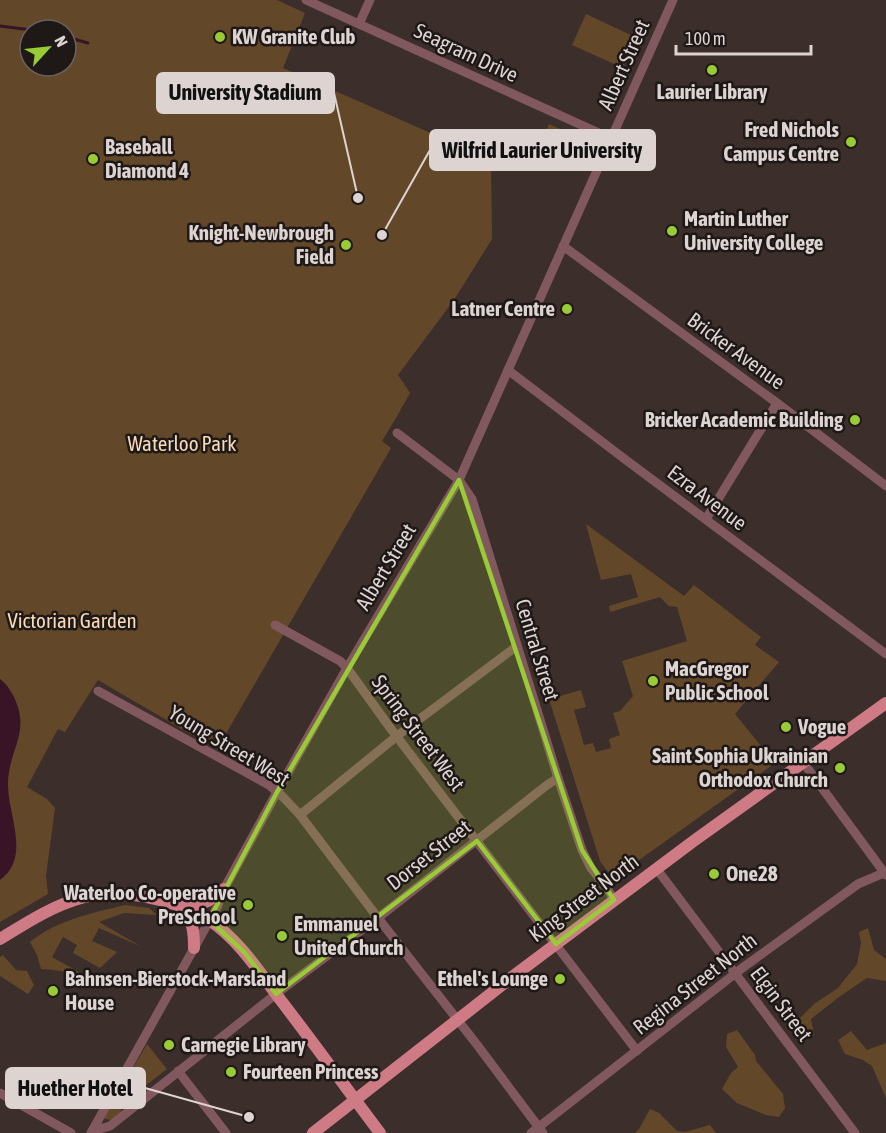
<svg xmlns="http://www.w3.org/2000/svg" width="886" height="1133" font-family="'Asap Condensed',sans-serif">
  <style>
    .green { fill: #624829; fill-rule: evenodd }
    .water { fill: #381426 }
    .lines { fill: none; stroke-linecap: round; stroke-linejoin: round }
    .stream { stroke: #381426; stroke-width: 3 }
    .minor { stroke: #81585d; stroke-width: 9 }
    .major { stroke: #ce7b86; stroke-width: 12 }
    .marked { fill: #98cb36; fill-opacity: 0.2; stroke: #98cb36; stroke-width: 4.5; stroke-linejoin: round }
    .poi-dot { fill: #98cb36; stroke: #1e1817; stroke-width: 2 }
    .labels { text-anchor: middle; stroke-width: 5; stroke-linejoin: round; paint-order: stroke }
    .poi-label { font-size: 21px; font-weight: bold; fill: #ddd4d2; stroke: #1e1817; text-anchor: start }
    .street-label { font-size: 21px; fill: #ddd4d2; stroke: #1e1817 }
    .park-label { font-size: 21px; fill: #f8dab9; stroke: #1e1817 }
    .leader { fill: none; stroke: #ddd4d2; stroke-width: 2 }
    .callout-dot { fill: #ddd4d2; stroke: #1e1817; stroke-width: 2 }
    .callout { fill: #ddd4d2; stroke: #ddd4d2; stroke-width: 2 }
    .callout-label { font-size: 22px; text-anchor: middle; font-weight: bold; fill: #111 }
  </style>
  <rect width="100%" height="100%" fill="#3b2e2b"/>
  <g class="green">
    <path d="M0 0H277L305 13 283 68 442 138 491 163 492 239 454 300 398 375 410 393 396 418 382 441 391 448 220 744 199 736 192 735 98 680 65 732 58 729 27 787 47 799 55 808 46 876 48 894 0 922ZM30 30H66V66H30Z"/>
    <path d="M586 14 637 38 623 68 572 45Z"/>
    <path d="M549 124 592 143 593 151 585 170 577 166 580 158 542 142Z"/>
    <path d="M586 524 684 596 694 585 761 637 755 645 779 662 735 714 775 763 628 868 625 866 611 876 600 861 549 699 581 690 586 707 574 710 584 745 593 743 596 752 611 748 609 739 620 735 613 713 620 711 633 696 622 661 687 641 677 607 669 606 660 597 610 612 609 606 638 597 631 574 601 580Z"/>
    <path d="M125 905 149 908 157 915 124 913 99 922 142 947 99 928 92 941 117 952 100 968 73 953 77 945 63 937 52 957 93 980 89 985C69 973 64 970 41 969L37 955 30 942C57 920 92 913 125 905Z"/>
    <path d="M868 928 874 950 886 959V981L867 978 839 997 811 1019 814 1035 805 1038 795 1023 814 1004 838 988 857 964 861 943 859 932Z"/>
    <path d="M3 955 16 970 27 971 34 985 28 994 0 976V957Z"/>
    <path d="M737 1030 755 1055 756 1061 783 1094 785 1108 779 1117 766 1115 737 1103 722 1089 731 1073 738 1067 726 1047 727 1034Z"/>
    <path d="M851 1031 867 1050 886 1043V1098L872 1066 863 1060 845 1054 838 1040Z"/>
    <path d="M147 1044 167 1069 123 1103 120 1114 110 1120 105 1119 104 1117Z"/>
    <path d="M650 1109 659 1113 677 1131 685 1132 710 1125 716 1133H635L639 1129Z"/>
  </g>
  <path class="water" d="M0 679C7 684 10 690 14 697 31 733 9 748 8 783 7 814 32 857 0 880Z"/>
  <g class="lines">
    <g class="stream">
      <path d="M0 26 31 30"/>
      <path d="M66 37 88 43"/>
    </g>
    <g class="minor">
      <path d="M306 0 610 138"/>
      <path d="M359 24 370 0"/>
      <path d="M563 246 777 403 886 486"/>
      <path d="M508 370 626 460 886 654"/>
      <path d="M397 433 459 480 472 499 558 778 582 850 591 868 607 888 614 900"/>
      <path d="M706 519 777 403"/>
      <path d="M275 625 340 661 347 668 391 729 637 1051"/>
      <path d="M98 691 269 785 283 797 300 815 378 918 478 1046 543 1133"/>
      <path d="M803 762 886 875"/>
      <path d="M300 815 397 736 517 646"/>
      <path d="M656 868 855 1133"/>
      <path d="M178 1071 226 1133"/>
      <path d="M0 1093 71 1133"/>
      <path d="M92 1131 110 1126 276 994 378 918 547 785 558 778"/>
      <path d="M91 1133 217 907 224 889 277 792 347 668 459 480 673 0"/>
      <path d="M531 1133 741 969 858 884 886 872"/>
    </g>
    <g class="major">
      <path d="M179 904 203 903 208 901 224 889"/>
      <path d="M183 909C193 920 194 933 194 948"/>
      <path d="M0 939C26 923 52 906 81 898 119 887 176 899 209 920 238 939 258 970 279 998 313 1042 346 1088 380 1133"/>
      <path d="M313 1133 516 974 695 840 886 703"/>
    </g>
  </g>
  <path class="marked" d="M459 480 582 850 614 900 556 944 477 841 276 994 244 952 209 920 277 792Z"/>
  <g class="poi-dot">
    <circle cx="220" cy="37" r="6"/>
    <circle cx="712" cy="70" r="6"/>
    <circle cx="851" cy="142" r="6"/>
    <circle cx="93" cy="159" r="6"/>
    <circle cx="672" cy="231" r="6"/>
    <circle cx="346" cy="245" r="6"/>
    <circle cx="567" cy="309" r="6"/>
    <circle cx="855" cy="420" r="6"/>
    <circle cx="653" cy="681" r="6"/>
    <circle cx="786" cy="727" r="6"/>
    <circle cx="840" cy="768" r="6"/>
    <circle cx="714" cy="874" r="6"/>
    <circle cx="248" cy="905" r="6"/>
    <circle cx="282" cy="936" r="6"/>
    <circle cx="560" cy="979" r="6"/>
    <circle cx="53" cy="991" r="6"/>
    <circle cx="169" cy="1045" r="6"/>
    <circle cx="231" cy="1072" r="6"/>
  </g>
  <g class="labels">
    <g class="poi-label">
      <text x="232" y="44">KW Granite Club</text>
      <text x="712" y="99" text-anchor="middle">Laurier Library</text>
      <text x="839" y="137" text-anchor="end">Fred Nichols<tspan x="839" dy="24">Campus Centre</tspan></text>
      <text x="105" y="154">Baseball<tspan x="105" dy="24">Diamond 4</tspan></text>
      <text x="684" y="226">Martin Luther<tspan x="684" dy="24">University College</tspan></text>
      <text x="334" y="240" text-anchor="end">Knight-Newbrough<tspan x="334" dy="24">Field</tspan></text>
      <text x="555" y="316" text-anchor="end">Latner Centre</text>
      <text x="843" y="427" text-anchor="end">Bricker Academic Building</text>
      <text x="665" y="676">MacGregor<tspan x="665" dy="24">Public School</tspan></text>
      <text x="798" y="734">Vogue</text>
      <text x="828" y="763" text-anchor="end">Saint Sophia Ukrainian<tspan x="828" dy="24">Orthodox Church</tspan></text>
      <text x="726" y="881">One28</text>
      <text x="236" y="900" text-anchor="end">Waterloo Co-operative<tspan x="236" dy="24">PreSchool</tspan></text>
      <text x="294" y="931">Emmanuel<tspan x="294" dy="24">United Church</tspan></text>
      <text x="65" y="986">Bahnsen-Bierstock-Marsland<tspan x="65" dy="24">House</tspan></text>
      <text x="548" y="986" text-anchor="end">Ethel's Lounge</text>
      <text x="181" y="1052">Carnegie Library</text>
      <text x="243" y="1079">Fourteen Princess</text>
    </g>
    <g class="street-label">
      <text transform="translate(466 53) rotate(25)" y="7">Seagram Drive</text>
      <text transform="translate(624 65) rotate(-66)" y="7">Albert Street</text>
      <text transform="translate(736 351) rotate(36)" y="7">Bricker Avenue</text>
      <text transform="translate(707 498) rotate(37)" y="7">Ezra Avenue</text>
      <text transform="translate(386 567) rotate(-59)" y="7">Albert Street</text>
      <text transform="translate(537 650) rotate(73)" y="7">Central Street</text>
      <text transform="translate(418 733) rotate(53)" y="7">Spring Street West</text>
      <text transform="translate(229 746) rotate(31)" y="7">Young Street West</text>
      <text transform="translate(429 855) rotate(-38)" y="7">Dorset Street</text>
      <text transform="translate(584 898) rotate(-37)" y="7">King Street North</text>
      <text transform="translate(695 984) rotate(-38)" y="7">Regina Street North</text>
      <text transform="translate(781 1004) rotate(53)" y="7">Elgin Street</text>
    </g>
    <g class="park-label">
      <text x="182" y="451">Waterloo Park</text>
      <text x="72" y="628">Victorian Garden</text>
    </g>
  </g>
  <path class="leader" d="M358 198L334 93M382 235L430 150M249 1117L145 1088"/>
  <g class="callout-dot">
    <circle cx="358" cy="198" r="6"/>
    <circle cx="382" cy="235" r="6"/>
    <circle cx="249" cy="1117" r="6"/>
  </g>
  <g class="callout">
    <rect x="157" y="73" width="177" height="40" rx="6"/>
    <rect x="430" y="130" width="225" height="40" rx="6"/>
    <rect x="6" y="1068" width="139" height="40" rx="6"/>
  </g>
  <g class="callout-label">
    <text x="245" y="100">University Stadium</text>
    <text x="542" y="158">Wilfrid Laurier University</text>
    <text x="75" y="1096">Huether Hotel</text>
  </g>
  <g transform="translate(48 48) rotate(63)"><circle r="28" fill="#1e1817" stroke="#6a6362" stroke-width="1.5"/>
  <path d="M0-4.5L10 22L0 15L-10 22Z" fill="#98cb36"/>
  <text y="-9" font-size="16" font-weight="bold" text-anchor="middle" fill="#ddd4d2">N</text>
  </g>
  <path d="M676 45v9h135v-9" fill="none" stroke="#ddd4d2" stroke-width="3"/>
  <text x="685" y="45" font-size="18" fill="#ddd4d2" stroke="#1e1817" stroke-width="4.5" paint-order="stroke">100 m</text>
</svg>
